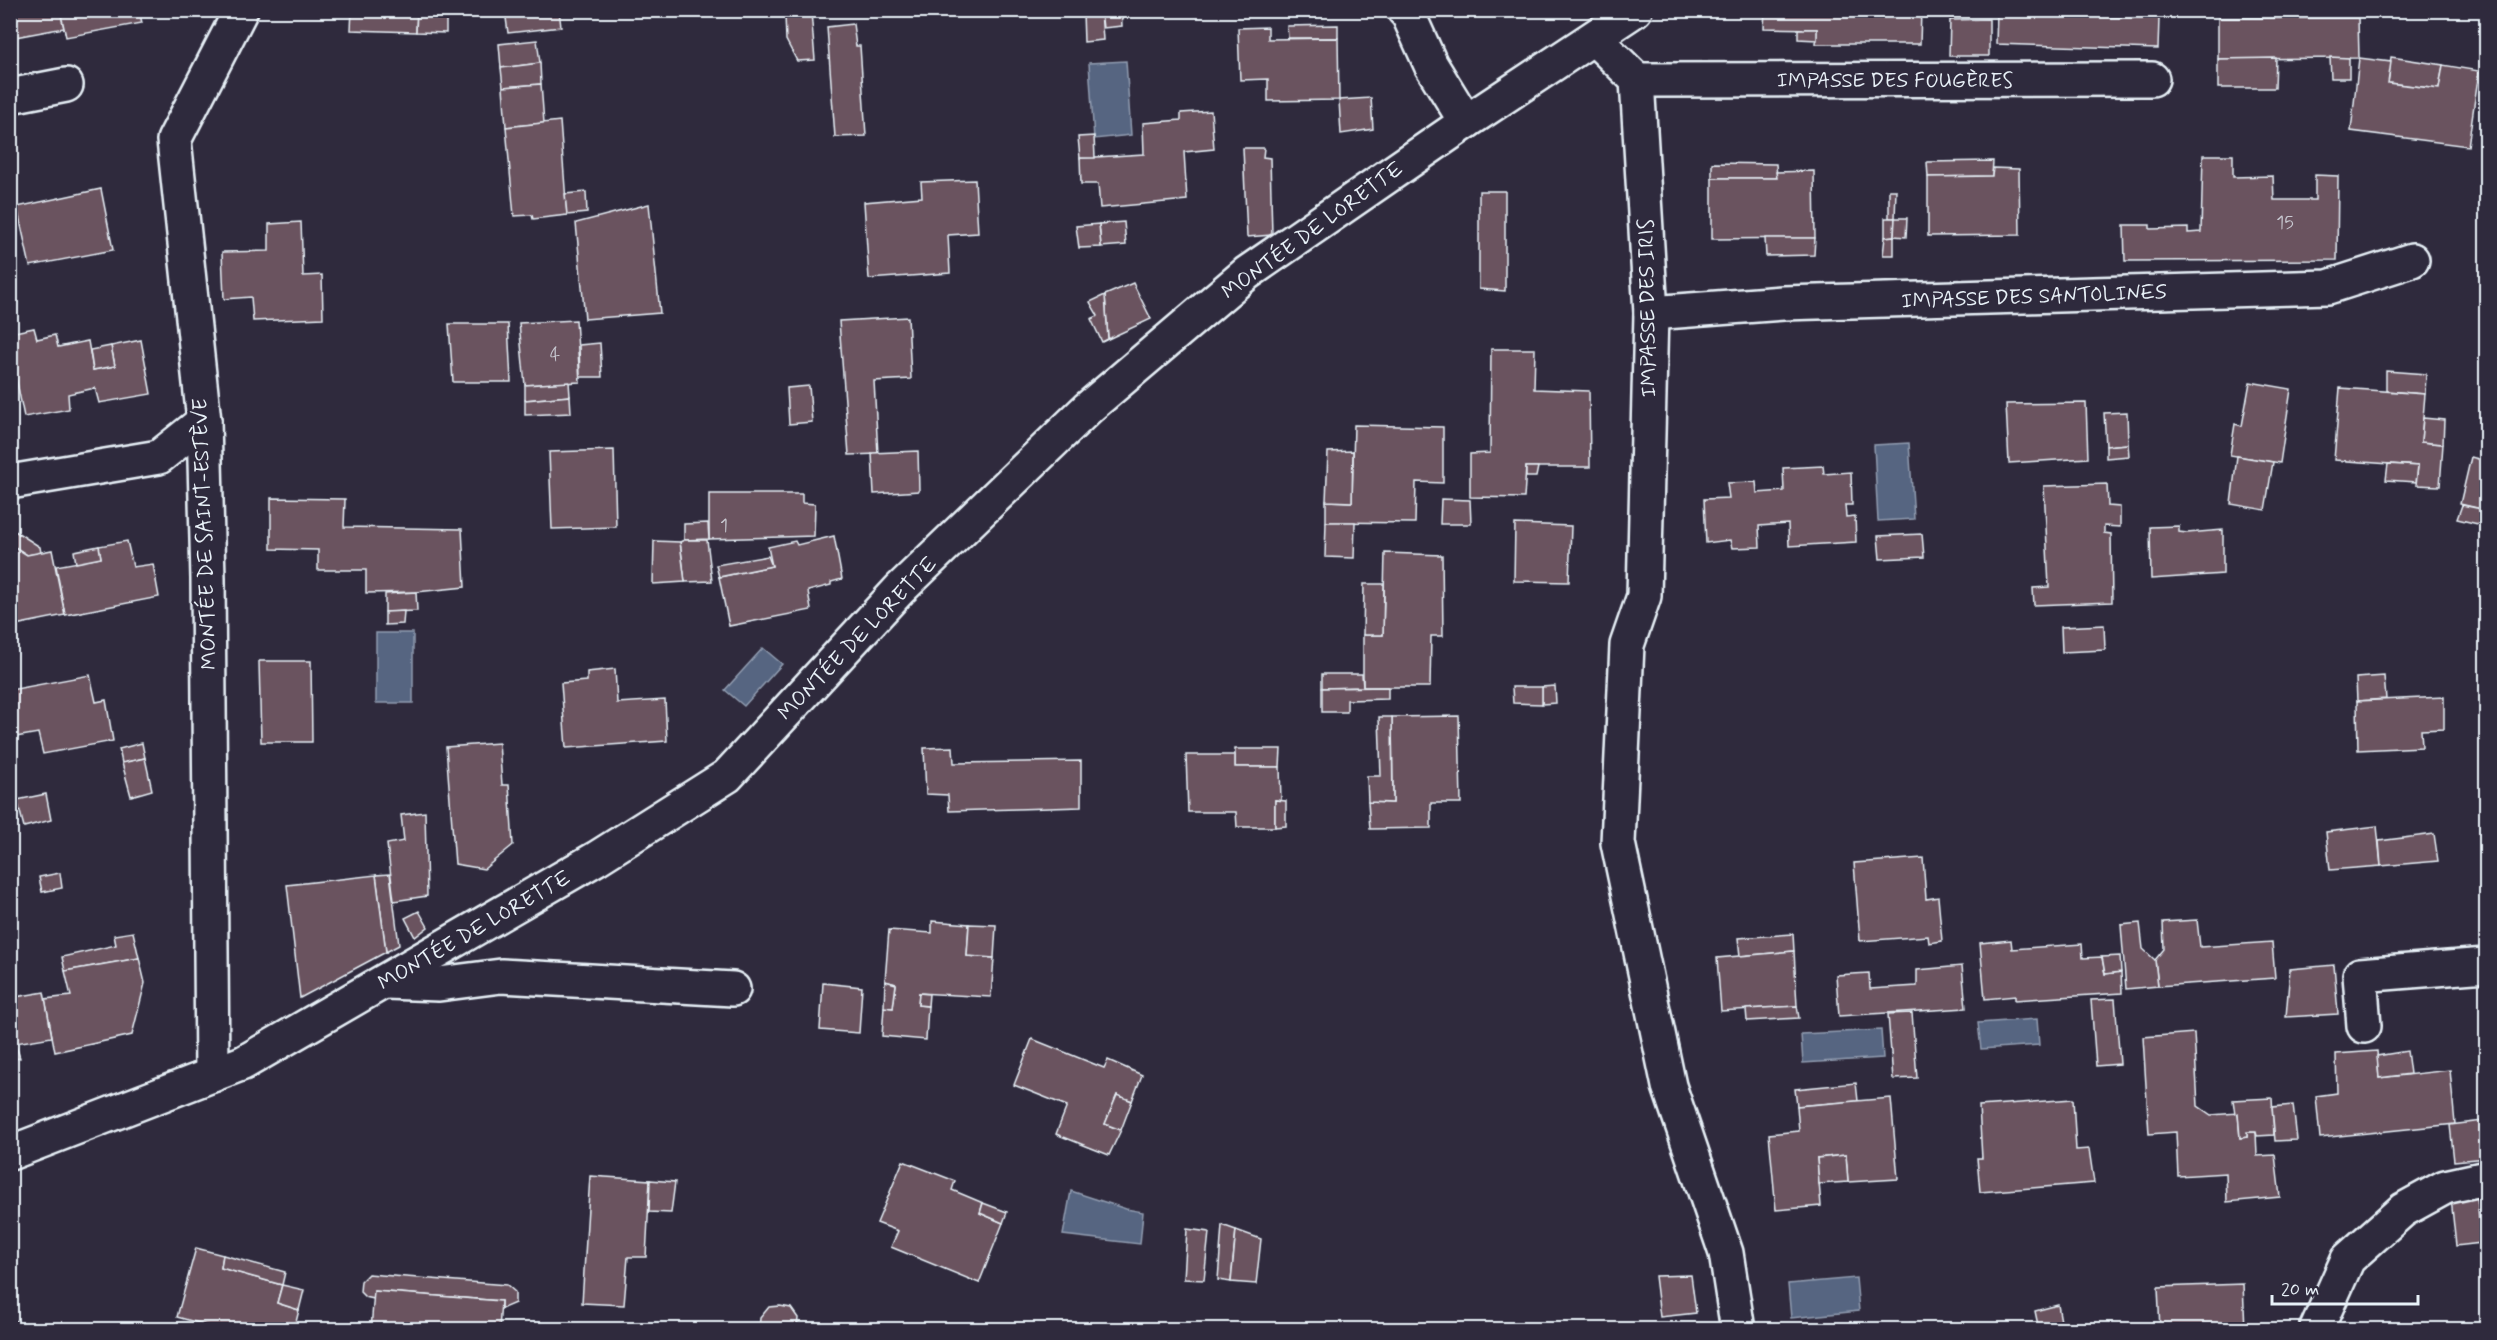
<svg xmlns="http://www.w3.org/2000/svg" width="2497" height="1340" font-family="Mynerve,sans-serif">
  <style>
    .water { fill: #576581; stroke: #919db1; stroke-width: 1.5 }
    .building { fill: #6b535f; stroke: #e8f1f8; stroke-width: 1.5 }
    .lines { fill: none; stroke-linecap: round; stroke-linejoin: round }
    .minor-casing { stroke: #e8f1f8; stroke-width: 38 }
    .minor { stroke: #2f2a3d; stroke-width: 33 }
    .labels { text-anchor: middle; stroke-width: 4.5; stroke-linejoin: round; paint-order: stroke }
    .number-label { font-size: 18px; fill: #c9cad2 }
    .street-label { font-size: 21px; fill: #e8f1f8; stroke: #2f2a3d }
  </style>
  <rect width="100%" height="100%" fill="#2f2a3d"/>
  <filter id="ink" filterUnits="userSpaceOnUse"><feTurbulence type="fractalNoise" baseFrequency=".0167" numOctaves="2"/><feDisplacementMap in="SourceGraphic" scale="12" xChannelSelector="R" yChannelSelector="G"/><feConvolveMatrix kernelMatrix="1 2 1 2 8 2 1 2 1" color-interpolation-filters="sRGB"/></filter>
  <g filter="url(#ink)">
    <g class="water">
      <path d="M1126 61 1131 135 1094 139 1089 63Z"/>
      <path d="M1909 443 1914 519 1878 521 1874 445Z"/>
      <rect x="376" y="633" width="37" height="70"/>
      <path d="M763 648 782 664 744 706 725 690Z"/>
      <path d="M2037 1019 2039 1045 1981 1049 1978 1023Z"/>
      <path d="M1881 1030 1883 1058 1803 1063 1801 1034Z"/>
      <path d="M1071 1191 1126 1209 1143 1212 1140 1244 1063 1235Z"/>
      <path d="M1856 1278 1859 1311 1791 1318 1788 1284Z"/>
    </g>
    <g class="building">
      <path d="M10 10H60L64 28 10 38Z"/>
      <path d="M60 10H139L142 23 66 37Z"/>
      <path d="M352 10H417L416 32 351 30Z"/>
      <path d="M417 10H446V33L416 32Z"/>
      <path d="M505 10H559L561 27 508 33Z"/>
      <path d="M1121 10 1122 26 1103 28 1101 11Z"/>
      <path d="M1765 10H1816V14L1885 15V10H1921L1920 44H1816L1817 29 1764 28Z"/>
      <path d="M1997 10H2028V15L2159 18 2158 49 1996 44Z"/>
      <path d="M1101 11 1103 40 1084 42 1083 12Z"/>
      <path d="M811 12 815 60 797 61 786 40 785 15Z"/>
      <path d="M2218 18H2358L2359 58 2218 59Z"/>
      <path d="M1989 19V56H1949L1950 20Z"/>
      <path d="M853 24 856 46H860L866 136 835 137 827 27Z"/>
      <path d="M1338 25V38H1288L1287 26Z"/>
      <path d="M1268 27V39L1338 38 1339 100 1268 101V79L1240 80 1238 28Z"/>
      <path d="M1798 29H1817V40L1798 39Z"/>
      <path d="M537 40 540 63 501 68 499 44Z"/>
      <path d="M2330 57 2349 58V78H2331Z"/>
      <path d="M2391 57 2443 65 2439 89 2388 83Z"/>
      <path d="M2276 58 2275 88H2218V59Z"/>
      <path d="M2359 58 2391 62 2388 83 2439 89 2443 65 2479 71 2468 146 2351 131Z"/>
      <path d="M540 63 541 84 503 87 501 68Z"/>
      <path d="M541 84 544 123 506 127 503 87Z"/>
      <path d="M1371 98 1373 129 1341 134 1339 100Z"/>
      <path d="M1211 111 1214 149 1184 152 1187 200 1100 208 1098 184H1081L1080 158 1144 154 1143 123 1181 120V113Z"/>
      <path d="M560 121 567 215 533 219 532 215 514 216 506 127Z"/>
      <path d="M1094 136 1095 158H1080L1078 137Z"/>
      <path d="M1243 148H1264L1263 157 1270 158 1272 235 1247 237Z"/>
      <path d="M2203 155H2233V177L2273 176 2274 200H2315V175L2338 176 2337 260 2125 261 2124 225H2150V229L2188 228V233L2201 232Z"/>
      <path d="M1993 161 1992 176 1928 177 1927 162Z"/>
      <path d="M1712 163 1776 164 1777 178H1712Z"/>
      <path d="M1993 168 2019 169 2020 235 1928 236V177L1992 176Z"/>
      <path d="M1814 171 1815 238 1712 239V178H1777L1776 172Z"/>
      <path d="M975 180 978 233 948 235 950 273 869 279 864 202 922 197 921 182Z"/>
      <path d="M101 189 113 250 30 266 17 207Z"/>
      <path d="M1889 190H1896L1895 218H1889Z"/>
      <path d="M1479 191H1505V291L1479 289Z"/>
      <path d="M586 192 587 213 567 215 565 194Z"/>
      <path d="M649 204 660 313 585 319 576 223Z"/>
      <path d="M1885 218H1895L1894 236 1885 237Z"/>
      <path d="M1895 218H1907L1906 237 1894 236Z"/>
      <path d="M301 222 303 276 322 275 323 318 253 321 251 297 224 299 222 252 269 251V224Z"/>
      <path d="M1124 222 1126 245 1101 247 1099 224Z"/>
      <path d="M1099 224 1101 247 1079 248 1076 226Z"/>
      <path d="M1894 236V255H1883L1885 237Z"/>
      <path d="M1765 238H1815L1814 255 1766 256Z"/>
      <path d="M1133 283 1151 319 1108 339 1105 295Z"/>
      <path d="M1105 295 1108 339 1102 342 1091 319 1098 316 1090 302Z"/>
      <path d="M908 317 911 379 874 381 878 454 849 455 839 321Z"/>
      <path d="M576 320 580 382 525 385 519 323Z"/>
      <path d="M449 324H508L511 382H453Z"/>
      <path d="M34 328 37 339 55 335 58 347 88 341 93 370 115 366 111 346 141 340 151 394 99 403 95 388 68 394 69 409 24 417 10 348V333Z"/>
      <path d="M600 343 602 377H580L579 345Z"/>
      <path d="M111 346 115 366 93 370 90 350Z"/>
      <path d="M1491 349H1535L1534 389 1589 391 1590 467H1526L1524 498 1470 497V454L1490 453Z"/>
      <path d="M2386 371 2426 374 2425 394 2386 391Z"/>
      <path d="M569 382 570 396 525 400V385Z"/>
      <path d="M2250 382 2291 389 2280 463 2230 455 2235 424 2242 426Z"/>
      <path d="M809 386 812 422 789 424 787 388Z"/>
      <path d="M2340 388 2425 394 2421 442 2443 444 2440 486 2416 485 2418 466 2334 460Z"/>
      <path d="M570 396 571 413 525 415V400Z"/>
      <path d="M2086 403 2088 458 2009 463 2006 404Z"/>
      <path d="M2127 412 2128 444 2106 446 2104 413Z"/>
      <path d="M2423 418 2444 420 2443 444 2421 442Z"/>
      <path d="M1354 425 1443 427V483L1416 482 1415 523 1326 522V501L1352 502Z"/>
      <path d="M2128 444 2129 456 2106 458V446Z"/>
      <path d="M614 450 616 527 552 529 549 452Z"/>
      <path d="M918 451 919 491 874 494 872 453Z"/>
      <path d="M1353 451 1352 502 1326 501 1328 452Z"/>
      <path d="M2237 456 2273 462 2265 510 2231 504Z"/>
      <path d="M2471 457 2486 461V510L2460 504Z"/>
      <path d="M2388 464 2418 466 2416 482 2386 480Z"/>
      <path d="M1823 466 1824 474 1851 472 1852 505H1845L1846 517 1855 516 1856 542 1789 546 1788 524 1759 526 1760 547 1732 548 1730 540 1706 543 1704 499 1729 498 1727 483 1756 482 1757 493 1784 491 1783 468Z"/>
      <path d="M1526 467H1538L1536 477H1526Z"/>
      <path d="M2107 484 2108 506 2120 507V527L2104 526V533L2111 534 2112 602 2034 605 2033 588 2049 587 2044 486Z"/>
      <path d="M709 494H802V503L815 504 814 536 709 539Z"/>
      <path d="M271 498 345 499 344 527 462 529 465 587 416 592 366 593V570H318V550L271 549Z"/>
      <path d="M1441 499 1470 500 1471 524H1440Z"/>
      <path d="M2462 505 2486 510V526L2457 519Z"/>
      <path d="M1326 522H1355L1354 558 1325 557Z"/>
      <path d="M708 523 709 539 684 540V524Z"/>
      <path d="M1515 524 1571 526 1569 582 1514 581Z"/>
      <path d="M2179 526V532L2187 533 2223 530V574L2151 579 2150 527Z"/>
      <path d="M15 531 40 547 41 553 27 555 10 544V533Z"/>
      <path d="M1922 534 1924 557 1880 559 1878 536Z"/>
      <path d="M834 536 842 579 831 582V585L808 591 811 610 729 626 719 577 772 566 768 547 795 541 797 545Z"/>
      <path d="M684 540H707L712 581 685 582 680 542Z"/>
      <path d="M127 541 133 567 153 564 159 597 65 615 56 566 101 558 99 546Z"/>
      <path d="M654 541 680 542 685 582 653 584Z"/>
      <path d="M10 544 27 555 52 550 65 615 10 626Z"/>
      <path d="M99 546 101 558 76 563 74 551Z"/>
      <path d="M1385 553 1442 555 1443 636H1431L1430 687H1363V635H1383Z"/>
      <path d="M768 556 772 566 719 577 716 565Z"/>
      <path d="M1364 584H1384L1383 635H1363Z"/>
      <path d="M416 592 417 611 385 612V594Z"/>
      <path d="M404 611 403 624 385 625V612Z"/>
      <path d="M2104 625 2105 650 2062 652 2061 627Z"/>
      <path d="M259 661H311L312 742H261Z"/>
      <path d="M615 669 617 703 665 700 667 741 566 748 561 683 587 681V672Z"/>
      <path d="M1322 674H1362L1363 687 1322 688Z"/>
      <path d="M90 675 96 702 106 700 113 741 43 754 38 733 10 738V690Z"/>
      <path d="M2384 676 2386 699 2357 701 2356 678Z"/>
      <path d="M1555 686 1556 703 1542 704V687Z"/>
      <path d="M1388 687V699L1347 700V712H1322V688Z"/>
      <path d="M1512 687H1542V704L1513 703Z"/>
      <path d="M2444 697V729L2421 730 2422 747 2358 750 2357 701Z"/>
      <path d="M1459 716 1461 803H1431V828L1370 829 1368 802 1393 803 1392 717Z"/>
      <path d="M1379 717H1392L1393 803 1368 802 1367 776H1381Z"/>
      <path d="M142 743 145 758 122 763 119 749Z"/>
      <path d="M499 743 502 785H509L513 845 484 869 455 864 446 747Z"/>
      <path d="M953 747 954 763 1081 761V807L949 811 948 795 926 794 924 748Z"/>
      <path d="M1235 749H1281L1280 767H1235Z"/>
      <path d="M1186 755H1235V767H1280L1281 801 1275 800V827H1237L1236 812H1188Z"/>
      <path d="M145 758 152 790 131 796 122 763Z"/>
      <path d="M46 794 51 820 24 827 17 800Z"/>
      <path d="M1275 800 1286 801V826L1275 827Z"/>
      <path d="M425 812 427 896 394 901 387 844 404 841 401 815Z"/>
      <path d="M2377 826 2381 866 2330 870 2326 832Z"/>
      <path d="M2434 834 2438 861 2381 866 2379 841Z"/>
      <path d="M1923 858 1926 899 1938 897 1942 941 1929 943 1928 936 1860 941 1854 863Z"/>
      <path d="M60 873 62 888 42 892 39 877Z"/>
      <path d="M390 874 399 945 386 952 376 875Z"/>
      <path d="M376 875 386 952 300 998 287 885Z"/>
      <path d="M419 911 428 927 415 937 405 918Z"/>
      <path d="M2197 920 2200 947 2272 942 2275 978 2158 986 2155 960 2164 949 2163 922Z"/>
      <path d="M932 921 969 924 967 956 994 958 991 997 919 993 918 1005 928 1006 926 1040 882 1036 884 1007 893 1008 896 984 885 981 889 930 932 933Z"/>
      <path d="M2140 923 2143 949 2155 960 2158 986 2126 989 2121 925Z"/>
      <path d="M969 924 996 925 994 958 967 956Z"/>
      <path d="M133 932 139 958 65 971 62 957 116 945 114 935Z"/>
      <path d="M1793 934 1794 951 1740 956 1738 938Z"/>
      <path d="M2011 940 2012 949 2082 944 2083 958 2102 957 2105 974 2121 972 2122 993 2015 1000V996L1985 999 1980 943Z"/>
      <path d="M1794 951 1797 1006 1721 1011 1717 958Z"/>
      <path d="M2120 956 2121 972 2105 974 2102 957Z"/>
      <path d="M139 958 145 983 132 1035 55 1052 45 999 71 996 65 971Z"/>
      <path d="M2334 965 2338 1014 2286 1017 2290 969Z"/>
      <path d="M1962 966 1966 1008 1839 1016 1836 975 1869 973 1870 989 1917 986V970Z"/>
      <path d="M885 981 896 984 893 1008 884 1007Z"/>
      <path d="M823 983 862 987 859 1033 820 1030Z"/>
      <path d="M44 992 52 1037 16 1043 10 1027V1025H14L10 1013V998Z"/>
      <path d="M919 993 929 994 928 1006 918 1005Z"/>
      <path d="M2115 999 2120 1064 2096 1066 2091 1000Z"/>
      <path d="M1797 1006 1799 1018 1747 1021 1746 1009Z"/>
      <path d="M1912 1013 1917 1078 1893 1079 1888 1014Z"/>
      <path d="M10 1027 20 1058 10 1060Z"/>
      <path d="M2194 1033 2198 1106 2211 1115 2238 1113 2240 1138 2247 1137V1132H2256L2257 1156 2275 1155 2280 1197 2227 1202 2226 1173 2178 1176 2176 1132 2149 1134 2143 1037Z"/>
      <path d="M1032 1039 1104 1068 1108 1060 1142 1075 1132 1101 1117 1095 1105 1124 1121 1130 1109 1155 1056 1134 1067 1106 1014 1085Z"/>
      <path d="M2377 1051 2379 1078 2450 1070 2455 1124 2320 1138 2316 1096 2337 1093 2336 1054Z"/>
      <path d="M2407 1051 2410 1074 2379 1078 2377 1056Z"/>
      <path d="M1856 1083 1858 1101 1797 1106 1795 1089Z"/>
      <path d="M1117 1095 1132 1101 1121 1130 1105 1124Z"/>
      <path d="M1891 1098 1898 1179 1848 1182 1846 1155 1817 1158 1821 1206 1776 1210 1769 1134 1799 1131 1797 1106Z"/>
      <path d="M2272 1098 2274 1135 2257 1136 2256 1132H2247V1137L2240 1138 2238 1113 2235 1114 2233 1100Z"/>
      <path d="M2073 1099 2076 1150 2089 1149 2094 1183 1980 1192 1977 1158H1982L1979 1106Z"/>
      <path d="M2293 1105 2297 1140 2275 1141 2272 1107Z"/>
      <path d="M2483 1121 2486 1158 2454 1161 2450 1125Z"/>
      <path d="M1846 1155 1848 1182 1819 1184 1817 1158Z"/>
      <path d="M903 1161 955 1181 952 1190 983 1203 980 1213 1003 1223 979 1283 891 1247 898 1231 877 1223Z"/>
      <path d="M590 1176 650 1180 646 1257H628L624 1305 582 1303Z"/>
      <path d="M650 1180 675 1182 671 1213 649 1212Z"/>
      <path d="M2477 1196 2481 1243 2456 1246 2451 1198Z"/>
      <path d="M983 1203 1007 1212 1003 1223 980 1213Z"/>
      <path d="M1222 1225 1236 1230 1231 1282 1218 1280Z"/>
      <path d="M1187 1229 1209 1232 1204 1280 1184 1279Z"/>
      <path d="M1236 1230 1261 1239 1256 1284 1231 1282Z"/>
      <path d="M196 1248 223 1255 221 1268 282 1285 277 1303 299 1310 294 1330H224L177 1317Z"/>
      <path d="M223 1255 285 1272 282 1285 221 1268Z"/>
      <path d="M368 1274 507 1285 515 1292V1303L501 1309V1301L374 1291V1299L365 1297 360 1292 361 1281Z"/>
      <path d="M1691 1275 1696 1313 1660 1317 1655 1276Z"/>
      <path d="M2243 1284 2245 1330H2160L2158 1287Z"/>
      <path d="M282 1285 304 1290 299 1310 277 1303Z"/>
      <path d="M374 1291 501 1301 499 1330H371Z"/>
      <path d="M2058 1305 2062 1327 2039 1330 2035 1311Z"/>
      <path d="M780 1306 791 1308 798 1318 797 1330H759L760 1318 769 1307Z"/>
      <path d="M10 1315 25 1330H10Z"/>
      <path d="M2271 1325V1330H2245V1326Z"/>
    </g>
    <g class="lines">
      <g class="minor-casing">
        <g id="minor">
          <path d="M1404 10 1408 14 1431 65 1466 122"/>
          <path d="M1594 38 1637 80 1651 313 1644 596 1627 645 1618 843 1669 1086 1726 1253 1738 1330"/>
          <path d="M1637 80 2152 79"/>
          <path d="M10 96 66 85"/>
          <path d="M1651 313 1783 303 2328 287 2412 260"/>
          <path d="M10 482 159 457 204 421"/>
          <path d="M386 982 439 984 501 976 733 989"/>
          <path d="M2364 1026 2360 975 2486 965"/>
          <path d="M212 1075 208 579 204 421 174 140 241 10"/>
          <path d="M10 1153 243 1063 597 858 727 776 900 589 1088 408 1247 273 1466 122 1635 10"/>
          <path d="M2316 1330 2348 1259 2403 1210 2445 1187 2486 1178"/>
        </g>
      </g>
      <use href="#minor" class="minor"/>
    </g>
  </g>
  <g class="labels">
    <g class="number-label">
      <text x="2285" y="228">15</text>
      <text x="555" y="360">4</text>
      <text x="724" y="531">1</text>
    </g>
    <g class="street-label">
      <text x="1895" y="87">IMPASSE DES FOUGÈRES</text>
      <text transform="translate(1312 230) rotate(-36)" y="7">MONTÉE DE LORETTE</text>
      <text transform="translate(2034 296) rotate(-2)" y="7">IMPASSE DES SANTOLINES</text>
      <text transform="translate(1647 308) rotate(-91)" y="7">IMPASSE DES IRIS</text>
      <text transform="translate(204 534) rotate(-92)" y="7">MONTÉE DE SAINT-ESTÈVE</text>
      <text transform="translate(857 638) rotate(-46)" y="7">MONTÉE DE LORETTE</text>
      <text transform="translate(474 930) rotate(-30)" y="7">MONTÉE DE LORETTE</text>
    </g>
  </g>
  <rect width="2497" height="1340" fill="none" stroke="#2f2a3d" stroke-width="36"/>
  <rect x="18" y="18" width="2461" height="1304" fill="none" stroke="#e8f1f8" stroke-width="2" filter="url(#ink)"/>
  <path d="M2272 1295v9h146v-9" fill="none" stroke="#e8f1f8" stroke-width="3"/>
  <text x="2281" y="1295" font-size="18" fill="#e8f1f8" stroke="#2f2a3d" stroke-width="4.5" paint-order="stroke">20 m</text>
</svg>
